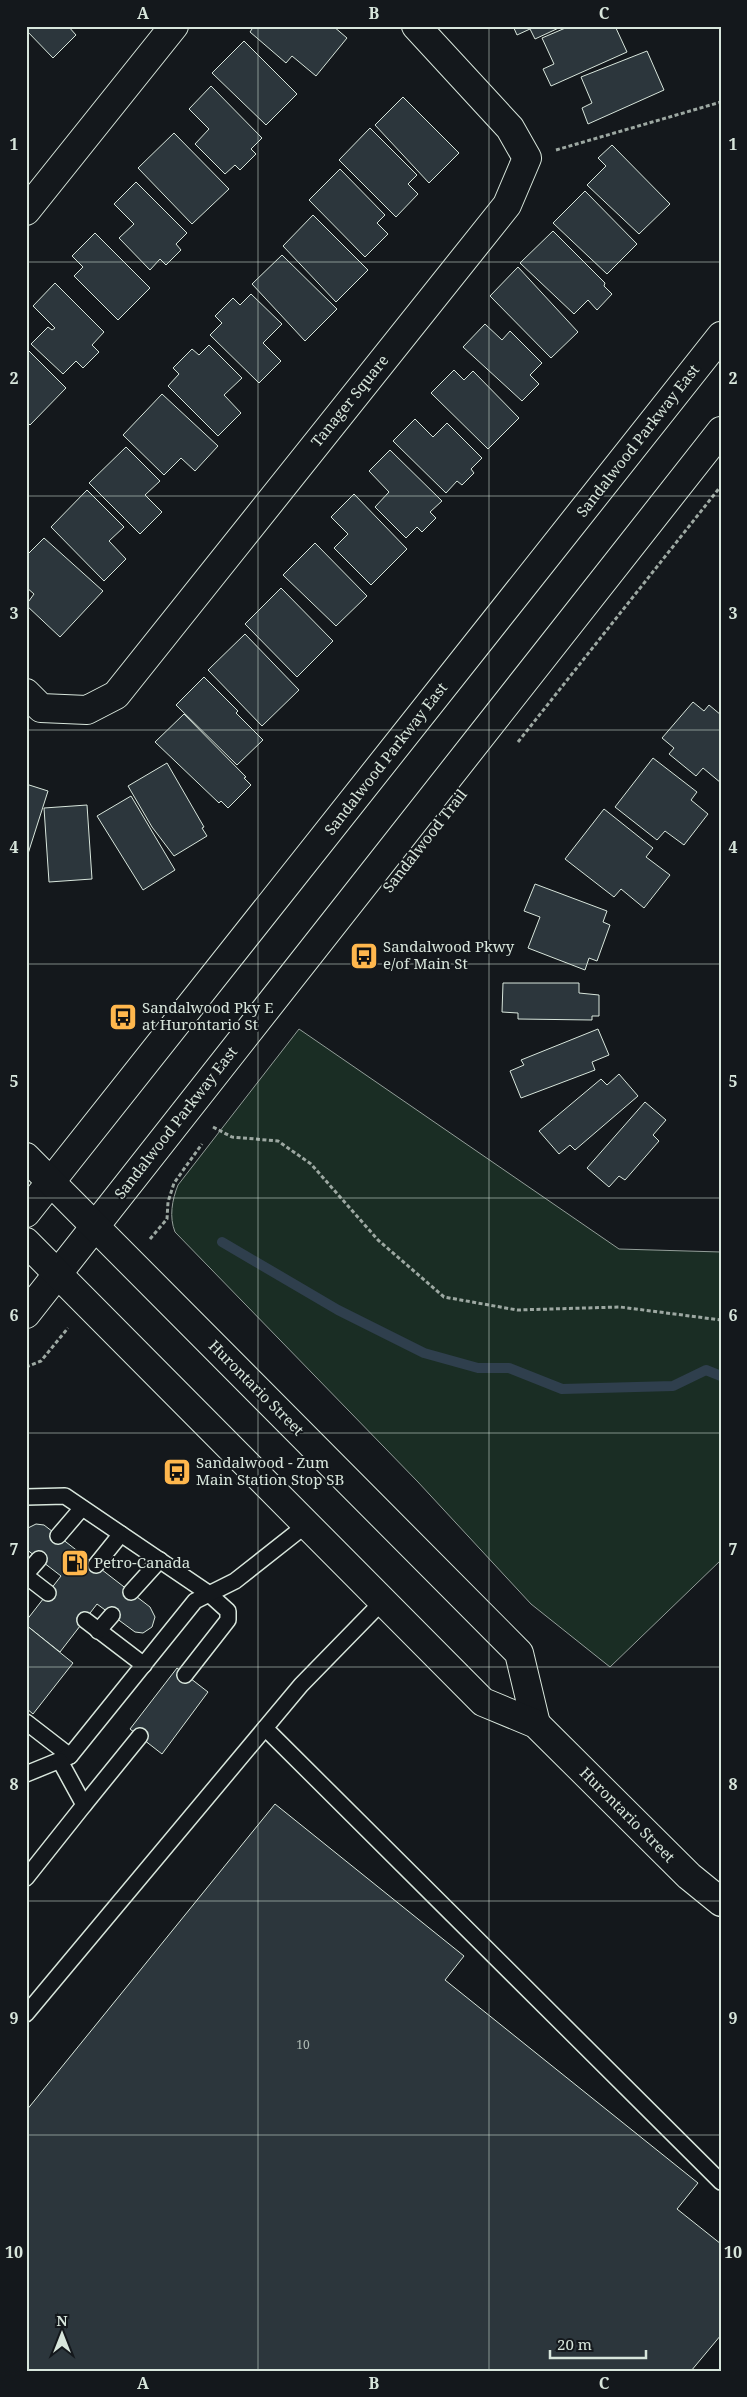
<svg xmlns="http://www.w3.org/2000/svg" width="747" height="2397" font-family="'Noto Serif',serif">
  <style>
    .green { fill: #1a2d24; stroke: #939e99 }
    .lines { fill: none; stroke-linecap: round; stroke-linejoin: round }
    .stream { stroke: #2f3f4d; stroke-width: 10 }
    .building { fill: #2c363c; stroke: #d8e6dc }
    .lane-casing { stroke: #d8e6dc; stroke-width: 18 }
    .street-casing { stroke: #d8e6dc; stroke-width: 30 }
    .secondary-casing { stroke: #d8e6dc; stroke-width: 30 }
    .primary-casing { stroke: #d8e6dc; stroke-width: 30 }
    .path { stroke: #9da8a2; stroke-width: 3; stroke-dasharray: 4 2.5; stroke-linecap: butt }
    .lane { stroke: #14181c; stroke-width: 15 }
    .street { stroke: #14181c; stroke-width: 28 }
    .secondary { stroke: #14181c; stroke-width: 28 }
    .primary { stroke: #14181c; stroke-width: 28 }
    .grid { fill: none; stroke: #d8e6dc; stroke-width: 1; stroke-opacity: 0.55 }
    .labels { text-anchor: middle; stroke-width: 4; stroke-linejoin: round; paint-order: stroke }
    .number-label { font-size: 12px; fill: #adbab4 }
    .street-label { font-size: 15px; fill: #d8e6dc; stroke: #14181c }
    .poi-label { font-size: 15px; fill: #d8e6dc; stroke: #14181c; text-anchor: start }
    .neatline { fill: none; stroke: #d8e6dc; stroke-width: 2 }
    .grid-label { font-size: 16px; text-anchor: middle; font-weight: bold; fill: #d8e6dc }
  </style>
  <rect width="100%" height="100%" fill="#14181c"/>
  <path class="green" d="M299 1029 619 1249 721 1252V1560L610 1667 531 1604 418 1482 175 1232C169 1217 172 1200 178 1185Z"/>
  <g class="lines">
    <path class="stream" d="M222 1242 338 1310 424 1353 478 1368H509L562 1389 673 1386 706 1370 721 1376"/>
  </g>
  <g class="building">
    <path d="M26 26H68L76 35 53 58 26 30Z"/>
    <path d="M254 26H333L347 38 316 76 292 56 286 63 250 32Z"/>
    <path d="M513 26H563L535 39 530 29 517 35Z"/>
    <path d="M570 26H615L627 52 551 86 543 69 554 64 542 38Z"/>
    <path d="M244 41 297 94 266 125 212 73Z"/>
    <path d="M647 51 664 90 588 124 582 108 592 103 581 77Z"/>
    <path d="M211 86 262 138 251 149 256 154 240 170 235 165 225 174 195 144 209 129 189 109Z"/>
    <path d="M403 97 459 153 429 183 375 125Z"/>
    <path d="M370 128 417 175 408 184 418 194 396 217 339 160Z"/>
    <path d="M174 133 229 189 192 224 138 168Z"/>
    <path d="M612 145 670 204 639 234 587 185 606 166 598 158Z"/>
    <path d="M340 169 385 215 377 223 388 234 365 257 309 200Z"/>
    <path d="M136 182 187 233 176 244 181 250 166 265 160 259 150 270 119 238 134 224 114 204Z"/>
    <path d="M585 191 637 244 607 274 553 223Z"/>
    <path d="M313 215 368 270 336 302 283 246Z"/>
    <path d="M553 231 605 283 604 286 612 294 597 310 588 300 574 314 520 263Z"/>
    <path d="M95 233 150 288 118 320 74 276 83 267 72 256Z"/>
    <path d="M282 255 337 309 305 341 252 284Z"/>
    <path d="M518 267 578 332 551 358 490 296Z"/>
    <path d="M55 283 104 332 92 345 99 352 83 368 76 361 63 374 31 344 48 327 52 330 55 328 33 306Z"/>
    <path d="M251 294 282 324 263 343 281 361 259 383 210 335 222 323 215 316 233 298 240 305Z"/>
    <path d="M485 324 502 340 510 331 542 363 530 375 539 384 522 401 463 347Z"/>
    <path d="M209 345 242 378 224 395 241 413 218 436 168 386 179 374 173 368 192 349 199 355Z"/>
    <path d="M26 348 66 388 30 425 26 421Z"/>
    <path d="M454 370 464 380 473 371 519 418 488 449 431 393Z"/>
    <path d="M162 394 218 446 195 471 181 458 164 475 123 435Z"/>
    <path d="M415 419 433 437 447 423 482 458 471 469 474 473 462 485 457 481 446 493 393 441Z"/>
    <path d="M126 447 160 481 145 495 162 512 140 534 89 483Z"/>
    <path d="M390 450 442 501 430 512 436 518 422 532 417 527 406 538 375 507 389 492 369 471Z"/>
    <path d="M87 490 124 527 109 541 126 559 104 581 51 527Z"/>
    <path d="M354 494 407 549 371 585 334 548 348 534 331 517Z"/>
    <path d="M44 538 103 591 60 637 26 605 34 594 26 587V556Z"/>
    <path d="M315 543 367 596 336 626 283 575Z"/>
    <path d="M281 588 333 641 297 677 245 624Z"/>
    <path d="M245 634 299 690 262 726 208 670Z"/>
    <path d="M204 677 238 711 236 713 263 740 237 765 176 705Z"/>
    <path d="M693 702 704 711 709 705 721 715V783L703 768 696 776 669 754 674 748 662 738Z"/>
    <path d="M184 714 246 777 244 778 251 785 228 808 221 801 219 803 155 742Z"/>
    <path d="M653 758 697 792 691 800 708 814 684 845 665 831 657 840 615 807Z"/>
    <path d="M167 763 204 827 202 828 207 836 174 856 152 827 128 786Z"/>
    <path d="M26 784 48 791 26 860Z"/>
    <path d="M131 796 175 870 143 890 97 816Z"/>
    <path d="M87 805 92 879 49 882 44 808Z"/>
    <path d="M604 809 653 848 646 857 670 875 644 908 621 889 614 897 565 859Z"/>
    <path d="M535 884 607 911 603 922 610 925 597 961 589 958 585 970 528 948 540 917 524 911Z"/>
    <path d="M503 983H579V993L599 995V1016H592V1020L518 1019V1013L502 1012Z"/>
    <path d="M598 1029 609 1055 592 1062 595 1070 521 1098 510 1071 524 1065 521 1060Z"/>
    <path d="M619 1074 638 1096 575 1150 570 1145 559 1154 539 1131 601 1079 607 1085Z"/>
    <path d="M645 1102 666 1120 653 1135 659 1141 625 1180 619 1176 609 1187 587 1168Z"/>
    <path d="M36 1524 44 1525 150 1607 155 1617 152 1627 143 1633 135 1632 97 1604 60 1652 26 1625V1621L61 1576 26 1549V1529Z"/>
    <path d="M26 1625 73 1663 33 1714 26 1708Z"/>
    <path d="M177 1668 208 1692 162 1754 130 1729Z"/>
    <path d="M275 1804 464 1956 445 1980 698 2183 677 2209 721 2244V2335L691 2371 26 2370V2111Z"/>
  </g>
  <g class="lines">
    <g class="lane-casing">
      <g id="lane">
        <path d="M26 1497 65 1496 208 1593 228 1611V1620L185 1675"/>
        <path d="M58 1536 82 1508"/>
        <path d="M96 1565 121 1534"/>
        <path d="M26 1574 39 1559"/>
        <path d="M26 1576 48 1593"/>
        <path d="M131 1592 160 1560"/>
        <path d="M85 1620 144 1665"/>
        <path d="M98 1631 112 1615"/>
        <path d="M26 1722 70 1756"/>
        <path d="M265 1728 721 2182"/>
        <path d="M26 1774 70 1756 195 1601 235 1581 306 1525"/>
        <path d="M84 1805 140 1736"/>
        <path d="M26 1878 84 1805 60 1761"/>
        <path d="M26 2014 301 1685 383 1601"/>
      </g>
    </g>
    <g class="street-casing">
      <g id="street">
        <path d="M26 211 174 26"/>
        <path d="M26 693 41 708 87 710 116 695 507 205 527 158 510 128 416 26"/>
      </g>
    </g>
    <g class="secondary-casing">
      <g id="secondary">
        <path d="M26 1213 721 336"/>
        <path d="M26 1314 721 431"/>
      </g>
    </g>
    <g class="primary-casing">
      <g id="primary">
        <path d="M26 1157 519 1653 536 1724"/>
        <path d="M26 1242 483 1702 536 1724 689 1876 721 1902"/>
      </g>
    </g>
    <g class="path">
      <path d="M556 150 721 102"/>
      <path d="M518 742 721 486"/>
      <path d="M213 1127 232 1137 278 1141 311 1164 378 1240 444 1297 517 1310 620 1307 721 1320"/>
      <path d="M150 1239 167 1219 168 1202 174 1183 202 1144"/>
      <path d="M26 1367 41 1361 68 1328"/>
    </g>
    <use href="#lane" class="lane"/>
    <use href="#street" class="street"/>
    <use href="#secondary" class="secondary"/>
    <use href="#primary" class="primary"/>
  </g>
  <path class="grid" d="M258 26V2371M489 26V2371M26 262H721M26 496H721M26 730H721M26 964H721M26 1198H721M26 1433H721M26 1667H721M26 1901H721M26 2135H721"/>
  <defs>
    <g id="bus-square" transform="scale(1.4375)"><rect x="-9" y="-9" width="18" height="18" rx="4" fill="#ffb74d" stroke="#14181c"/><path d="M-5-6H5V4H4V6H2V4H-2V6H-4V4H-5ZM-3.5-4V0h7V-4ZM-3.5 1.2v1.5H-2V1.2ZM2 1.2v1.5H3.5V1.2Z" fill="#111"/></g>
    <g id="fuel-square" transform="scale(1.4375)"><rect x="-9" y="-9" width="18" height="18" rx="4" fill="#ffb74d" stroke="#14181c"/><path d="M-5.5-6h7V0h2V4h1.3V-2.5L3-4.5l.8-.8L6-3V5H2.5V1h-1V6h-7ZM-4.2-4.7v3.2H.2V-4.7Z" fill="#111"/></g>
  </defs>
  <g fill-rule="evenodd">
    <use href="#bus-square" x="364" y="956"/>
    <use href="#bus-square" x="123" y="1017"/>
    <use href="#bus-square" x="177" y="1472"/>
    <use href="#fuel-square" x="75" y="1563"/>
  </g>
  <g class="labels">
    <g class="number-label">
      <text x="303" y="2049">10</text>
    </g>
    <g class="street-label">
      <text transform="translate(350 401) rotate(-51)" y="5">Tanager Square</text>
      <text transform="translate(638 441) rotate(-52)" y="5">Sandalwood Parkway East</text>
      <text transform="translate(386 759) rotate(-52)" y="5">Sandalwood Parkway East</text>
      <text transform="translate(425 841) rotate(-52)" y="5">Sandalwood Trail</text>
      <text transform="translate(176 1123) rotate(-52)" y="5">Sandalwood Parkway East</text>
      <text transform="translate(256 1388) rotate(45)" y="5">Hurontario Street</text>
      <text transform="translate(627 1815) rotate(45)" y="5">Hurontario Street</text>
    </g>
    <g class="poi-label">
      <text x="383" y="952">Sandalwood Pkwy<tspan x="383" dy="17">e/of Main St</tspan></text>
      <text x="142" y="1013">Sandalwood Pky E<tspan x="142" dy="17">at Hurontario St</tspan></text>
      <text x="196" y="1468">Sandalwood - Zum<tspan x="196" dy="17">Main Station Stop SB</tspan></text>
      <text x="94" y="1568">Petro-Canada</text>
    </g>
  </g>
  <rect width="747" height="2397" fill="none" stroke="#14181c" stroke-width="55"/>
  <g transform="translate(62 2334)" stroke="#14181c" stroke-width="4" paint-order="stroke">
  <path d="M0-4L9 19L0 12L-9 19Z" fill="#d8e6dc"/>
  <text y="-8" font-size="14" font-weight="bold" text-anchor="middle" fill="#d8e6dc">N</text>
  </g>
  <path d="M550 2350v8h96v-8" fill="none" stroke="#d8e6dc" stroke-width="2.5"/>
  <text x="557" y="2350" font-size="15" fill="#d8e6dc" stroke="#14181c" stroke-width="4" paint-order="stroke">20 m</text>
  <rect x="28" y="28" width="692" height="2342" class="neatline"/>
  <g class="grid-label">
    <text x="143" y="19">A</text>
    <text x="374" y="19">B</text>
    <text x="604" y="19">C</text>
    <text x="14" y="150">1</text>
    <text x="733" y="150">1</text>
    <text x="14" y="384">2</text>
    <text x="733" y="384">2</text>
    <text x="14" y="619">3</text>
    <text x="733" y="619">3</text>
    <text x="14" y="853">4</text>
    <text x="733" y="853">4</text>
    <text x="14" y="1087">5</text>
    <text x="733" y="1087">5</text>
    <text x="14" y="1321">6</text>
    <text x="733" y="1321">6</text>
    <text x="14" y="1555">7</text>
    <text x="733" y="1555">7</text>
    <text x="14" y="1790">8</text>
    <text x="733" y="1790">8</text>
    <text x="14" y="2024">9</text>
    <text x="733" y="2024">9</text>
    <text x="14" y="2258">10</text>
    <text x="733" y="2258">10</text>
    <text x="143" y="2389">A</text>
    <text x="374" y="2389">B</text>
    <text x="604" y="2389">C</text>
  </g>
</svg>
